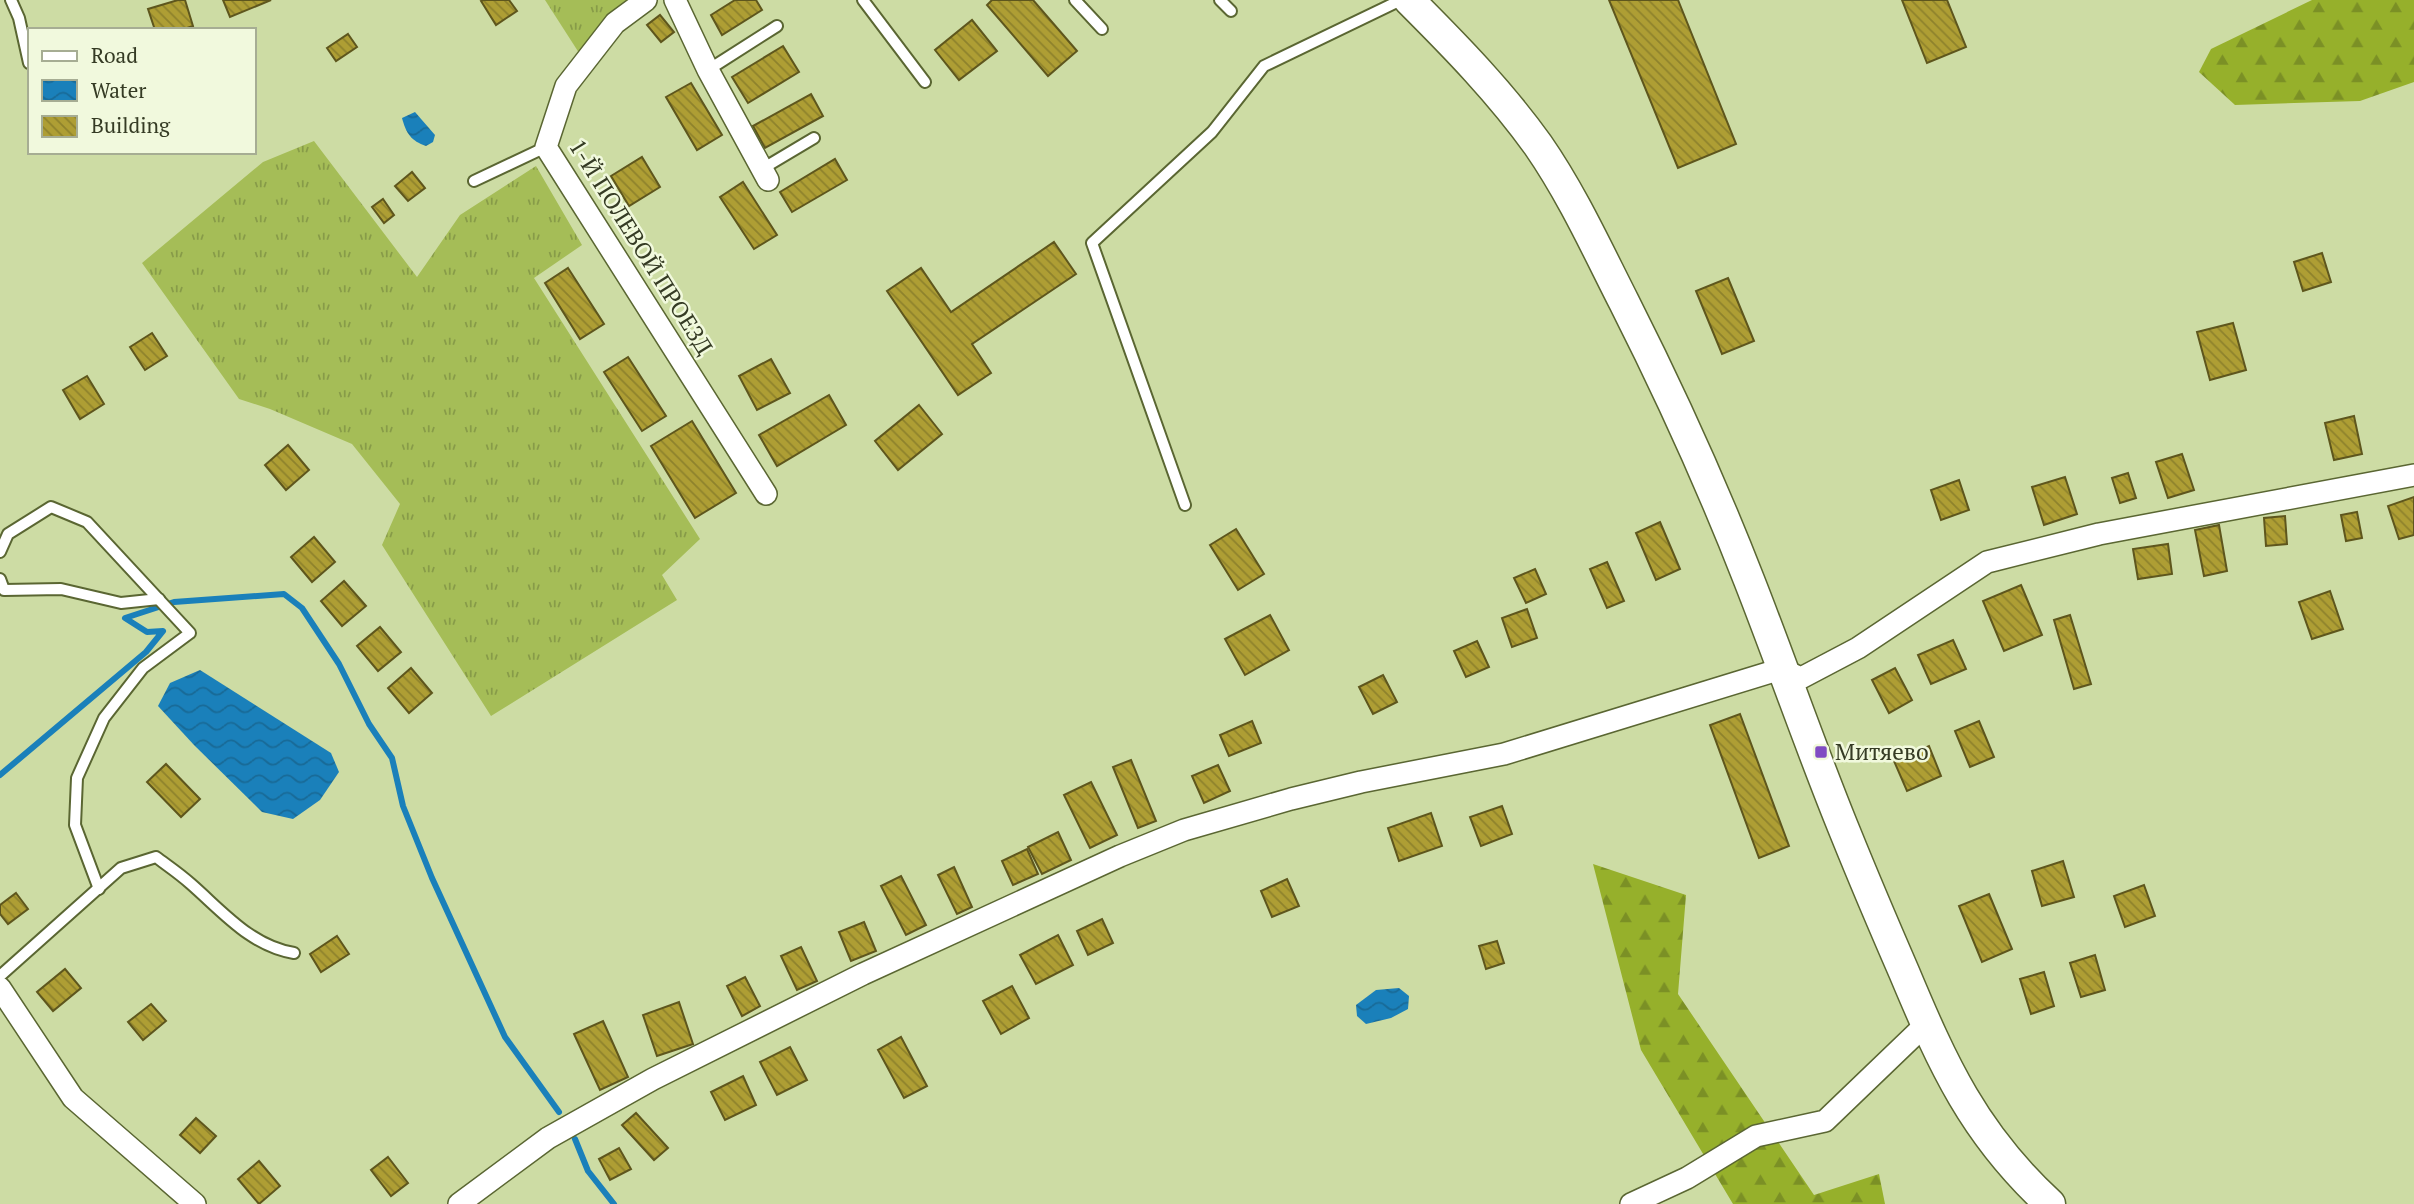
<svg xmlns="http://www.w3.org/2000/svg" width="2414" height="1204" font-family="'PT Serif',serif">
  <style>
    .grass { fill: url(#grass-tufts) }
    .forest { fill: url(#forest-firs) }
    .water { fill: url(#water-waves) }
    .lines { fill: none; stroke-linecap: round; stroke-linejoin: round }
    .stream { stroke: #1a80ba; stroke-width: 6 }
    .building { fill: url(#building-back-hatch); stroke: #5e561d; stroke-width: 2 }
    .lane-casing { stroke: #5a6632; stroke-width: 14 }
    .street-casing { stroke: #5a6632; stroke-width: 24 }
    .secondary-casing { stroke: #5a6632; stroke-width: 33 }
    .lane { stroke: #fff; stroke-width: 10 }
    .street { stroke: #fff; stroke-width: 21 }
    .secondary { stroke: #fff; stroke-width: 30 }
    .poi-dot { fill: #804cc3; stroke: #f1f9dd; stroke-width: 2.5 }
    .labels { text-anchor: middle; stroke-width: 5; stroke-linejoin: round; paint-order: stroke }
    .street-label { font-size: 23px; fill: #353b24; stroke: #f1f9dd }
    .poi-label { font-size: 23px; fill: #353b24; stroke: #f1f9dd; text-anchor: start }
  </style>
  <defs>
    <pattern id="grass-tufts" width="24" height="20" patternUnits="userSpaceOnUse" patternTransform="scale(1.75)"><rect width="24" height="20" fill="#a5bd57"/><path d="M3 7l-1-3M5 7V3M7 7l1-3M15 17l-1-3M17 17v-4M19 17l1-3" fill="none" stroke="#879b48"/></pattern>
    <pattern id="forest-firs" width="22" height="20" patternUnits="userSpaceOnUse" patternTransform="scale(1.75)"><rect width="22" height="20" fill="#96b02b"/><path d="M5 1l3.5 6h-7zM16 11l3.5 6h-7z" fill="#7b9025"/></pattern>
    <pattern id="water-waves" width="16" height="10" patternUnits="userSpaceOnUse" patternTransform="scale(1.75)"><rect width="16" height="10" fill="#1a80ba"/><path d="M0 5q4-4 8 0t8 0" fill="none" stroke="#186a97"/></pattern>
    <pattern id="building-back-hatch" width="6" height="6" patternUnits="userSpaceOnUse" patternTransform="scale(1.75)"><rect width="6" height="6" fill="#ae9e34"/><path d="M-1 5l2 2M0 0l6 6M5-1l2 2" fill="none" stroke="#8e822c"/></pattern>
  </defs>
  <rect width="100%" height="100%" fill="#cddca4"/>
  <g class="grass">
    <path d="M545 0H634L581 56Z"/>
    <path d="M314 141 417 277 460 215 536 166 582 245 534 278 700 539 662 575 677 600 491 716 382 545 400 504 352 444 270 409 239 399 142 263 263 162Z"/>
  </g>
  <g class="forest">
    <path d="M2312 0H2414V82L2360 101 2235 105 2199 72 2211 49Z"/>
    <path d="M1593 864 1686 895 1678 994 1814 1195 1879 1174 1885 1204H1733L1641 1050Z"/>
  </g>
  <g class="water">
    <path d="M415 112 435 135 433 142 426 146C411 141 406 133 402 118Z"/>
    <path d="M200 670 331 753 339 772 320 800 293 819 262 812 194 745 158 706 170 683Z"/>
    <path d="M1399 988 1409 996 1408 1009 1391 1018 1366 1024 1357 1016 1356 1005 1376 990Z"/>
  </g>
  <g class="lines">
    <g class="stream">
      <path d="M0 775 146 652 163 631 147 632 125 618 174 602 284 594 302 608 339 664 369 724 392 758 403 806 432 878 505 1037 559 1112"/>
      <path d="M575 1139 588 1171 614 1204"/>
    </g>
  </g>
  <g class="building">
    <path d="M178 0H185L193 26 181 30H155L148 9Z"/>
    <path d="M223 0H271L230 17Z"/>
    <path d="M483 0H509L517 11 496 25 481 1Z"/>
    <path d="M735 0H756L762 10 722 35 711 15Z"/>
    <path d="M992 0H1033L1077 51 1048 76 987 5Z"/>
    <path d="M1609 0H1678L1736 144 1678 168Z"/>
    <path d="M1902 0H1947L1966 47 1927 63Z"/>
    <path d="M660 15 674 32 661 42 647 25Z"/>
    <path d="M972 20 997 51 959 80 935 50Z"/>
    <path d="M348 34 357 47 336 61 327 48Z"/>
    <path d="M783 46 799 72 748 103 732 77Z"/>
    <path d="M691 83 722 135 697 150 666 97Z"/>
    <path d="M811 94 823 116 765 148 753 126Z"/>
    <path d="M642 157 660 187 629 206 611 176Z"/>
    <path d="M835 159 847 180 792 212 780 192Z"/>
    <path d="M412 172 425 188 408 201 395 186Z"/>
    <path d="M743 182 777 235 754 249 720 197Z"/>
    <path d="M383 199 394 215 384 223 372 207Z"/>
    <path d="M1054 242 1076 274 972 344 991 373 958 395 887 291 921 268 951 312Z"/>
    <path d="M2322 253 2331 282 2303 291 2294 262Z"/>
    <path d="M568 268 604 324 580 339 545 283Z"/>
    <path d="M1728 278 1754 341 1722 354 1696 291Z"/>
    <path d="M2233 323 2246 370 2210 380 2197 332Z"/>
    <path d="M152 333 167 356 145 370 130 347Z"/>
    <path d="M628 357 666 416 642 431 604 372Z"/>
    <path d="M771 359 790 393 757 410 739 376Z"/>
    <path d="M87 376 104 404 80 419 63 390Z"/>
    <path d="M829 395 846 425 777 466 759 435Z"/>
    <path d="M919 405 942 434 898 470 875 441Z"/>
    <path d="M2354 416 2362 454 2334 460 2325 423Z"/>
    <path d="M692 421 736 493 695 518 651 446Z"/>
    <path d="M288 445 309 470 286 490 265 465Z"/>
    <path d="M2182 454 2194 490 2168 498 2156 462Z"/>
    <path d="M2128 473 2136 498 2120 503 2112 478Z"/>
    <path d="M2065 477 2077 514 2044 525 2032 487Z"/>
    <path d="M1959 480 1969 510 1941 520 1931 490Z"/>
    <path d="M2414 497V535L2399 539 2388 506Z"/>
    <path d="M2357 512 2362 538 2346 541 2341 515Z"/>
    <path d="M2285 516 2287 544 2266 546 2264 518Z"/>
    <path d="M1660 522 1680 569 1656 580 1636 533Z"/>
    <path d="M2219 525 2227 571 2204 576 2195 530Z"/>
    <path d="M1236 529 1264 574 1238 590 1210 545Z"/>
    <path d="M314 537 335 562 312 582 291 557Z"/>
    <path d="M2168 544 2172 574 2138 579 2133 549Z"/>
    <path d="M1607 562 1624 601 1607 608 1590 569Z"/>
    <path d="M1535 569 1546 594 1526 603 1514 578Z"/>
    <path d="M344 581 366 606 342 626 321 601Z"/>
    <path d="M2021 585 2042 635 2004 651 1983 601Z"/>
    <path d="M2330 591 2343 629 2312 639 2299 602Z"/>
    <path d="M1527 609 1537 638 1512 647 1502 618Z"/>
    <path d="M1270 615 1289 650 1245 675 1225 639Z"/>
    <path d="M2070 615 2091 684 2074 689 2054 620Z"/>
    <path d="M380 627 401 652 378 671 357 646Z"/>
    <path d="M1953 640 1966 669 1931 684 1918 655Z"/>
    <path d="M1477 641 1489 667 1466 677 1454 651Z"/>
    <path d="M411 668 432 693 409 713 388 688Z"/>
    <path d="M1895 668 1912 700 1889 713 1872 680Z"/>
    <path d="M1383 675 1397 702 1373 714 1359 687Z"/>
    <path d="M1740 714 1789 846 1759 858 1710 725Z"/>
    <path d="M1252 721 1261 743 1229 756 1220 735Z"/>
    <path d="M1979 721 1994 757 1970 767 1955 731Z"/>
    <path d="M1929 746 1941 776 1907 791 1894 761Z"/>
    <path d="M1131 760 1156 821 1138 828 1113 767Z"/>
    <path d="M166 764 200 799 181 817 147 782Z"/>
    <path d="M1218 765 1230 791 1204 803 1192 776Z"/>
    <path d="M1091 782 1117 835 1090 848 1064 795Z"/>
    <path d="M1502 806 1512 834 1481 846 1470 817Z"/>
    <path d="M1431 813 1442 846 1399 861 1388 828Z"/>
    <path d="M1058 832 1071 860 1042 874 1028 847Z"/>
    <path d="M1027 849 1038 874 1013 885 1002 861Z"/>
    <path d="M2063 861 2074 897 2042 906 2032 871Z"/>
    <path d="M954 867 972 907 957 914 938 875Z"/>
    <path d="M901 876 926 925 906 935 881 886Z"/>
    <path d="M1287 879 1299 906 1272 917 1261 891Z"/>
    <path d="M2144 885 2155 916 2125 927 2114 896Z"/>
    <path d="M16 893 28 909 8 924 0 914V905Z"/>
    <path d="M1989 894 2012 949 1982 962 1959 906Z"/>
    <path d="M1102 919 1113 943 1088 955 1077 931Z"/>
    <path d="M864 922 876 951 851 961 839 932Z"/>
    <path d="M1058 935 1073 965 1036 984 1020 955Z"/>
    <path d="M337 936 349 954 321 972 310 954Z"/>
    <path d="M1497 941 1504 963 1486 969 1479 946Z"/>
    <path d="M801 947 817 981 797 990 781 956Z"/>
    <path d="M2095 955 2105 990 2081 997 2070 963Z"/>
    <path d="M65 969 81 988 53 1011 37 992Z"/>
    <path d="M2044 972 2054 1006 2031 1014 2020 979Z"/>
    <path d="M745 977 760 1006 742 1016 727 986Z"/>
    <path d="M1012 986 1029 1018 1001 1034 983 1001Z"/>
    <path d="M679 1002 693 1044 657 1056 643 1015Z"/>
    <path d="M151 1004 166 1021 143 1040 128 1022Z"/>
    <path d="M603 1021 628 1077 600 1090 574 1034Z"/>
    <path d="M901 1037 927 1086 904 1098 878 1050Z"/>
    <path d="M790 1047 807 1080 777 1095 760 1062Z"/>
    <path d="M743 1076 756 1105 725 1120 711 1092Z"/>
    <path d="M636 1113 668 1148 654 1160 622 1125Z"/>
    <path d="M196 1118 216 1136 200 1153 180 1135Z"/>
    <path d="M619 1148 631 1169 610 1180 599 1159Z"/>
    <path d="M388 1157 408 1183 391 1196 371 1170Z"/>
    <path d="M259 1161 280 1186 259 1204 238 1179Z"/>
  </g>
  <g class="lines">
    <g class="lane-casing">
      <g id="lane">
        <path d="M11 0 19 18 29 63"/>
        <path d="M863 0 925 82"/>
        <path d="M1075 0 1102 29"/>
        <path d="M1220 0 1231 11"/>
        <path d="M708 70 777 26"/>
        <path d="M762 169 814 138"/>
        <path d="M474 181 546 147"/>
        <path d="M1185 505 1092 243 1212 132 1264 66 1401 0"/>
        <path d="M0 552 8 534 51 507 87 522 190 633 143 668 104 718 77 778 75 825 99 889"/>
        <path d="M0 579 4 590 61 589 121 603 159 599"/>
        <path d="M0 976 121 868 156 857C168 866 180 874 191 884 223 912 251 946 294 953"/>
      </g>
    </g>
    <g class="street-casing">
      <g id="street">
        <path d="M646 0 615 23 566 86 546 147 766 494"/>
        <path d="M675 0 708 70 768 180"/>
        <path d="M0 988 73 1098 195 1204"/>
        <path d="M459 1204 548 1138 653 1079 863 974 1120 856 1184 830 1291 799 1361 782 1504 754 1781 669 1801 678 1858 648 1987 562 2099 534 2414 475"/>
        <path d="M1631 1204 1687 1178 1756 1136 1825 1121 1926 1024"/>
      </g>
    </g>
    <g class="secondary-casing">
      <path id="secondary" d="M1409 0C1455 46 1500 92 1538 145 1572 194 1597 249 1624 302 1670 393 1712 485 1749 580 1782 664 1811 749 1845 832 1864 879 1884 926 1904 972 1943 1065 1974 1134 2050 1204"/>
    </g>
    <use href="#lane" class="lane"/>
    <use href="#street" class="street"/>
    <use href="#secondary" class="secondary"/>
  </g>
  <rect class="poi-dot" x="1814" y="745" width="14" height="14" rx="3.5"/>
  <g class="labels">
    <g class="street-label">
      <text transform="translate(641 247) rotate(58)" y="8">1-Й ПОЛЕВОЙ ПРОЕЗД</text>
    </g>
    <g class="poi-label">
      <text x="1835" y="760">Митяево</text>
    </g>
  </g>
  <rect x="28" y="28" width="228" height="126" fill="#f1f9dd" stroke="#a6ad93" stroke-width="2"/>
  <rect x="42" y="51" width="35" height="10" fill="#ffffff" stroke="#a6ad93" stroke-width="2"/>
  <text x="91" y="63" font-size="21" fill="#353b24">Road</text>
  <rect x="42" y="80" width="35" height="21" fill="url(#water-waves)" stroke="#a6ad93" stroke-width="2"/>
  <text x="91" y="98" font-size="21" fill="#353b24">Water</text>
  <rect x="42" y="116" width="35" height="21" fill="url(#building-back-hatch)" stroke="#a6ad93" stroke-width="2"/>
  <text x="91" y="133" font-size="21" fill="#353b24">Building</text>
</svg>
